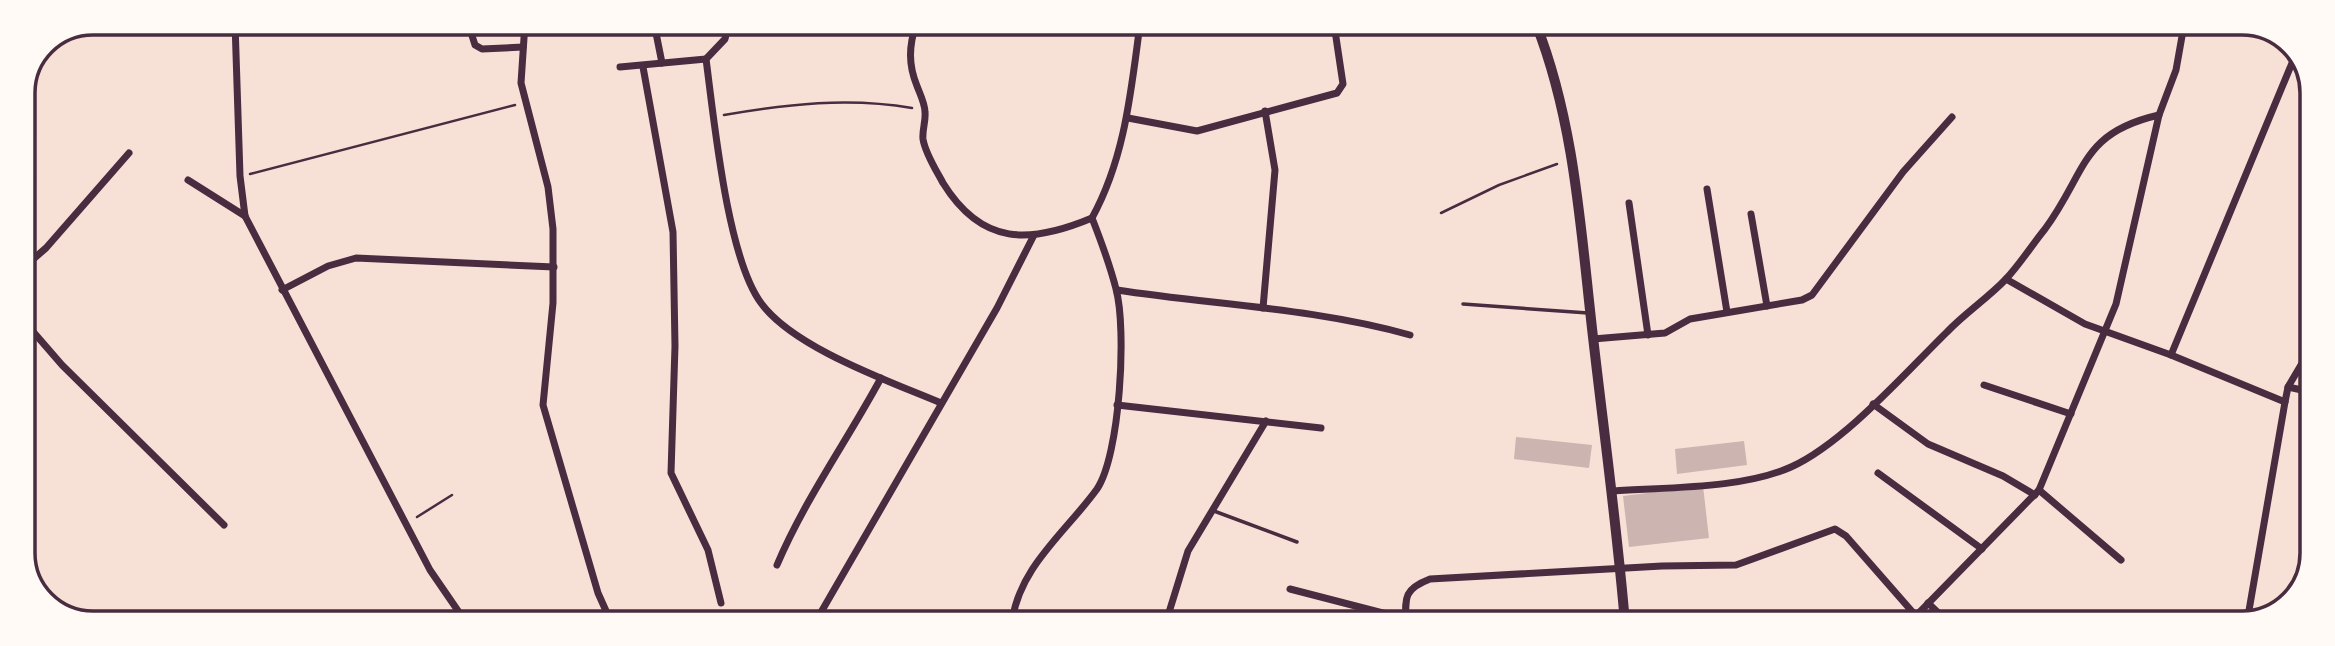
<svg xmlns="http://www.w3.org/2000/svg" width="2335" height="646" font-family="Inter,sans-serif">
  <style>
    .building { fill: #ccb4b1 }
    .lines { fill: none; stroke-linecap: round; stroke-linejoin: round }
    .path { stroke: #4a2c40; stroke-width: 2.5 }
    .service { stroke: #4a2c40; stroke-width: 3.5 }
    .minor { stroke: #4a2c40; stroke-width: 7 }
    .secondary { stroke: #4a2c40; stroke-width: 10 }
    .rim { fill: none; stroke: #4a2c40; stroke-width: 3.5 }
  </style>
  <rect width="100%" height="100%" fill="#f7e1d7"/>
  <g class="building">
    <path d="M1516 437 1592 445 1589 468 1514 459Z"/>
    <path d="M1744 441 1747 465 1677 474 1675 449Z"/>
    <path d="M1703 486 1709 538 1629 547 1623 496Z"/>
  </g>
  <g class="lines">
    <g class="path">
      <path d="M724 115C788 104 848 97 912 108"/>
      <path d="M250 174 515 105"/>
      <path d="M1441 213 1499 185 1557 164"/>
      <path d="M417 517 452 495"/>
      <path d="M727 614 735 622"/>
    </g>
    <g class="service">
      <path d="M1463 304 1588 313"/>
      <path d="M1214 511 1297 542"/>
    </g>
    <g class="minor">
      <path d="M235 23 240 176 245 216 430 570 465 621"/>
      <path d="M468 23 475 45 482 49 523 47"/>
      <path d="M525 23 521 83 548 187 553 229V303L543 405 598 593 611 622"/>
      <path d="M654 23 662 63"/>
      <path d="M916 24C909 46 908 64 917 86 920 94 925 104 925 112 926 121 922 130 923 139 925 153 936 170 943 183 982 246 1030 244 1092 218"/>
      <path d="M706 59C714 119 727 257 761 303 794 348 889 381 941 403"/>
      <path d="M620 67 706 59 725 39 729 23"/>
      <path d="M643 67 673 232 675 346 671 473 708 550 721 603"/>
      <path d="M1128 118 1197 131 1337 93 1343 84 1334 24"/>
      <path d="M188 180 245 216"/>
      <path d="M1707 189 1727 312"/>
      <path d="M1629 203 1648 335"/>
      <path d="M1751 214 1767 306"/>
      <path d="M23 268 46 248 129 153"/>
      <path d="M2006 279 2085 324 2171 355 2285 402"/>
      <path d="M282 290 328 266 356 258 554 267"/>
      <path d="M1117 290C1215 305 1314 308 1410 335"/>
      <path d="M1263 308 1275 170 1265 111"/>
      <path d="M23 320 62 365 224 525"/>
      <path d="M1593 339 1665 333 1690 319 1802 300 1812 295 1903 172 1952 117"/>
      <path d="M2171 355 2297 51"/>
      <path d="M1984 385 2071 414"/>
      <path d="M2288 387 2311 392"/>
      <path d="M1873 404 1928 444 2003 476 2035 495"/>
      <path d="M1117 405 1321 428"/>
      <path d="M1878 473 1982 549"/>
      <path d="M2039 490 2121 560"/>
      <path d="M1613 491C1667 487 1742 489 1791 467 1844 443 1905 373 1947 332 1965 313 1988 298 2006 279 2020 264 2032 245 2045 229 2087 172 2080 133 2159 115"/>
      <path d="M777 565C805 499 847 441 881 378"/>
      <path d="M1290 589 1406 619"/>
      <path d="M1928 603 1949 623"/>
      <path d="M2272 613 2291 600"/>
      <path d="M812 622 820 614 997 308 1033 237"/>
      <path d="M1012 622C1019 567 1066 532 1097 489 1120 455 1127 329 1116 289 1110 265 1101 241 1092 218 1125 158 1131 91 1140 24"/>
      <path d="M1166 622 1188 551 1266 421"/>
      <path d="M1406 622C1405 597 1404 589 1430 579L1662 566 1736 565 1835 529 1846 536 1916 616"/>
      <path d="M2247 622 2285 402 2288 387 2311 348"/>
      <path d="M1909 623 2039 490 2116 304 2159 115 2176 70 2184 25"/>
    </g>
    <path class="secondary" d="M1536 24C1575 122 1581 234 1593 337 1604 433 1617 527 1625 623"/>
  </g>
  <path d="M0 0H2335V646H0ZM93 35H2242A58 58 0 0 1 2300 93V553A58 58 0 0 1 2242 611H93A58 58 0 0 1 35 553V93A58 58 0 0 1 93 35Z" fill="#fffaf5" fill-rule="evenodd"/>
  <path class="rim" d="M93 35H2242A58 58 0 0 1 2300 93V553A58 58 0 0 1 2242 611H93A58 58 0 0 1 35 553V93A58 58 0 0 1 93 35Z"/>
</svg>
